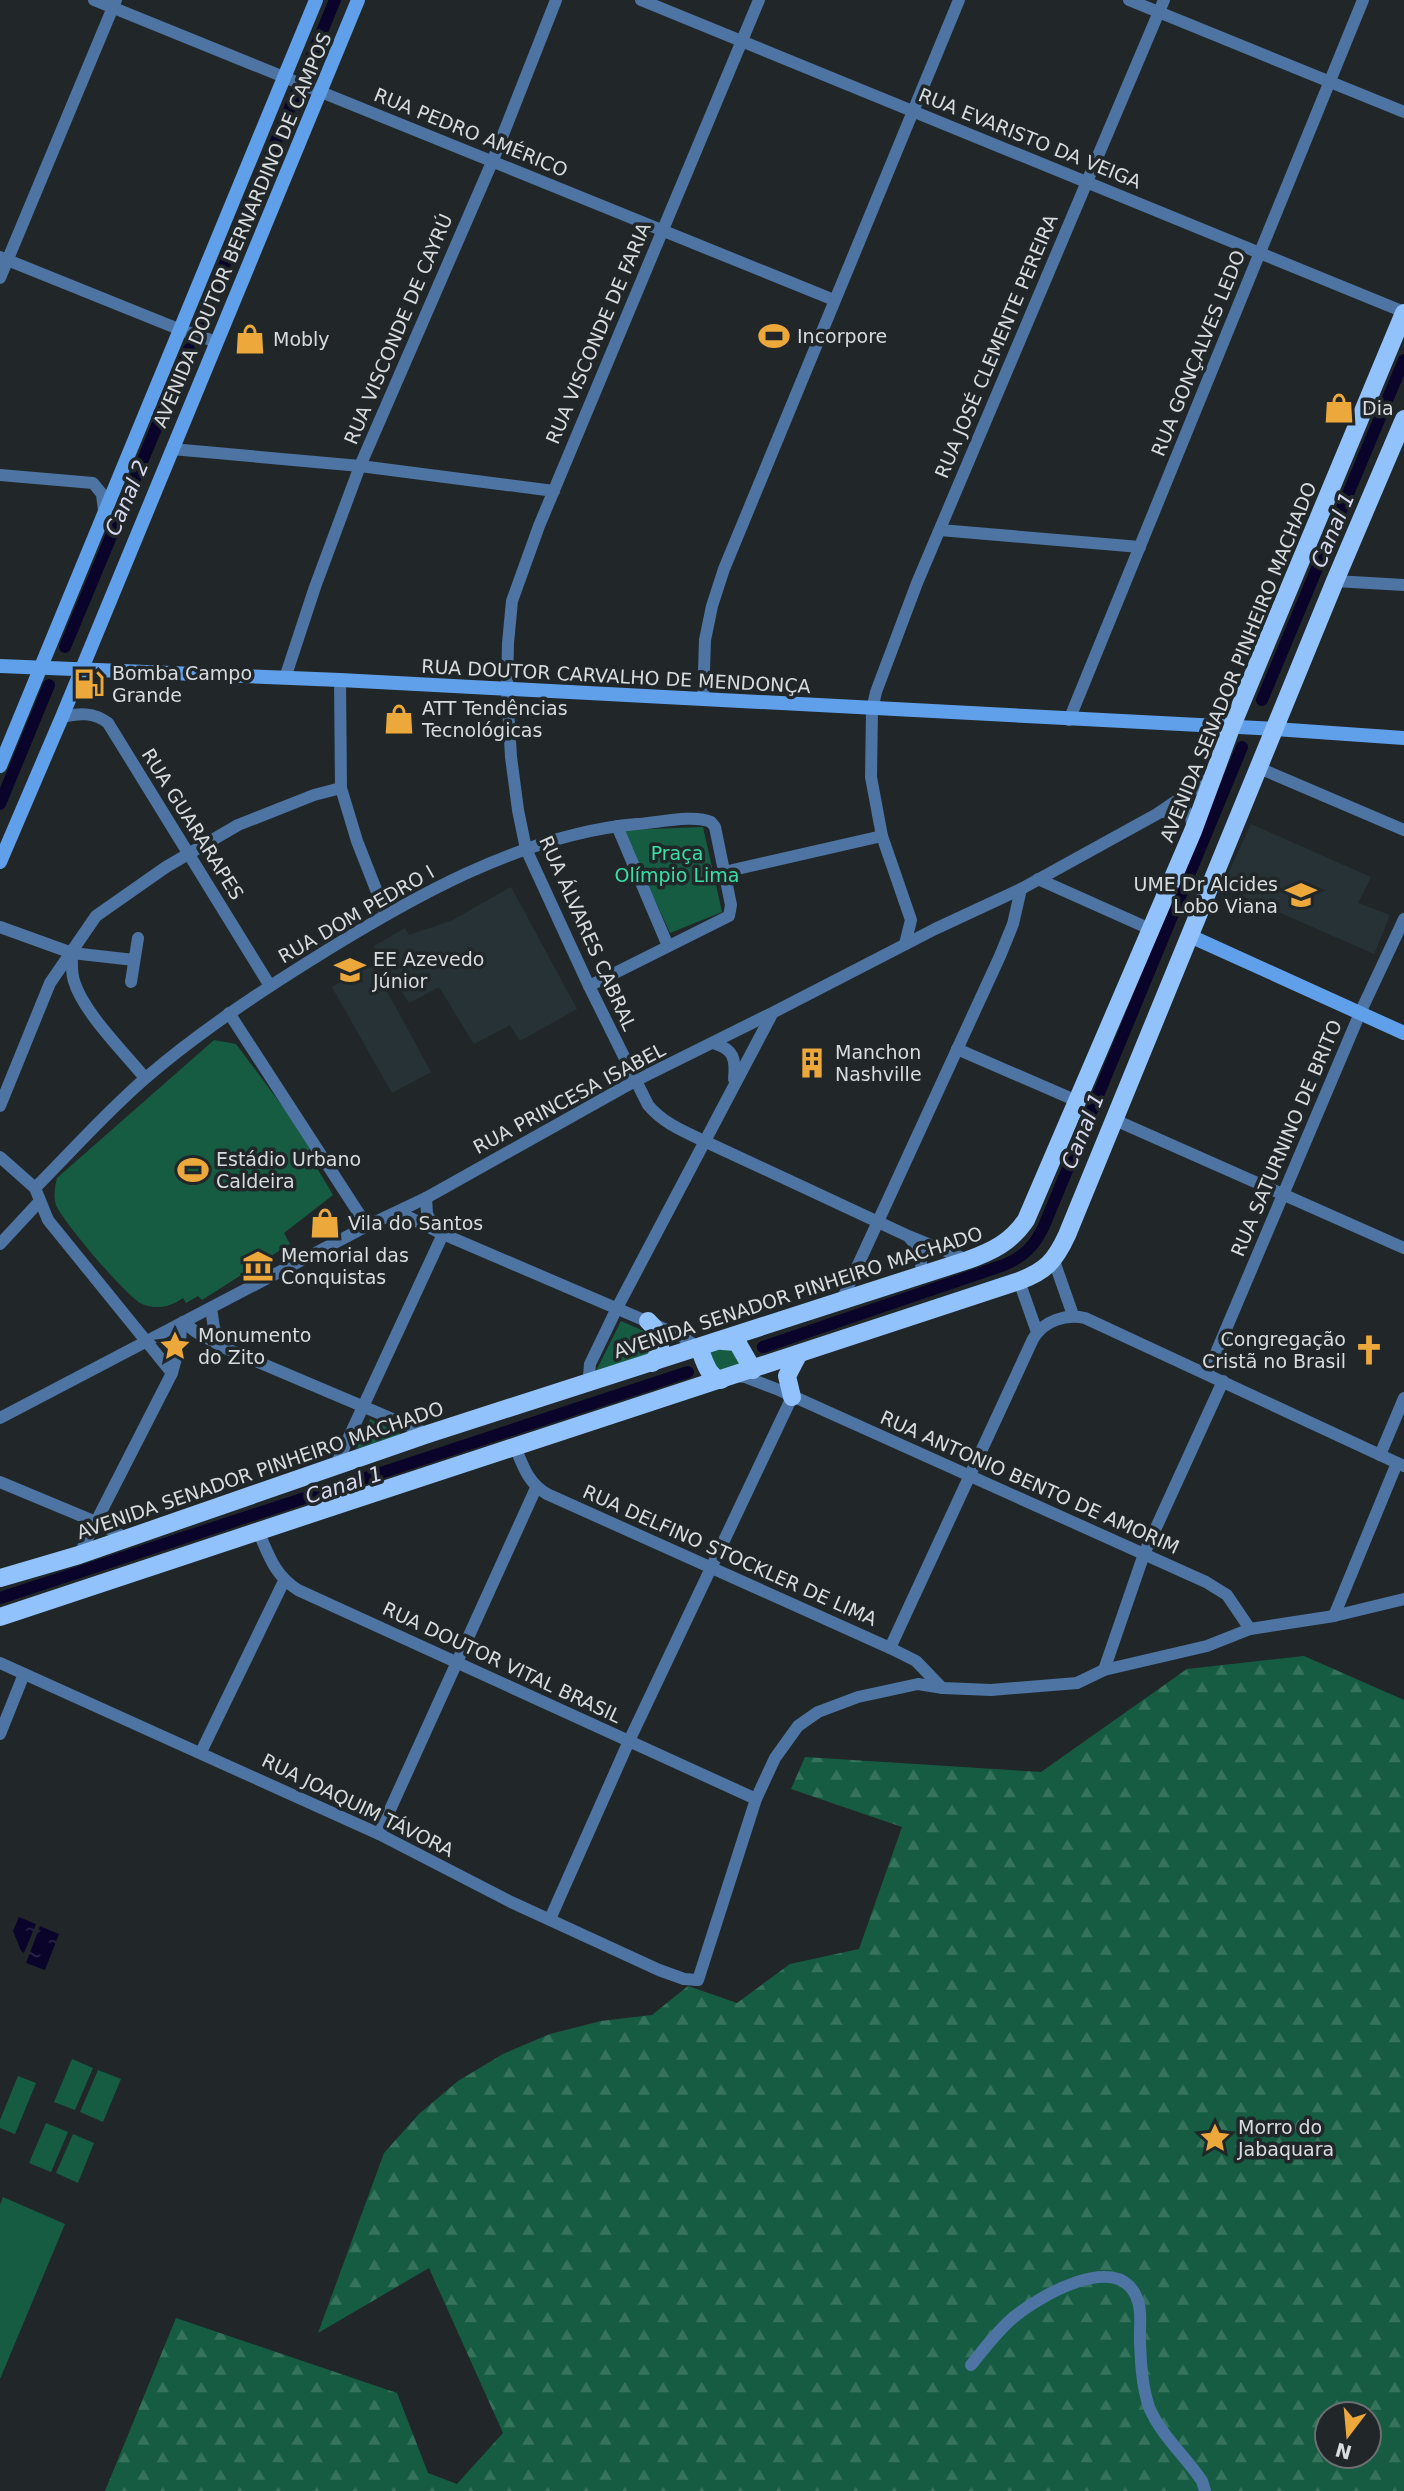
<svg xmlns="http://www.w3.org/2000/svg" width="1404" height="2491" font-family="'DejaVu Sans',sans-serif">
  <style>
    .built { fill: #273237 }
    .forest { fill: url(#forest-firs); fill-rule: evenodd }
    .park { fill: #155c42 }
    .water { fill: url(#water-ripples) }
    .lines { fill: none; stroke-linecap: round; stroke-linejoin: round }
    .canal { stroke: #0a032a; stroke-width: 12 }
    .street { stroke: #4d74a2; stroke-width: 12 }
    .secondary { stroke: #60a0eb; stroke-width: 14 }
    .primary { stroke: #92c2fc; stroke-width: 18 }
    .labels { text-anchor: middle; stroke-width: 7; stroke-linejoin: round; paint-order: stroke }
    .street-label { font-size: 19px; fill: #d9dcde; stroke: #212729 }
    .poi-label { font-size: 19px; fill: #d9dcde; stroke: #212729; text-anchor: start }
    .park-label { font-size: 19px; fill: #38e0a3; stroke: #212729 }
    .water-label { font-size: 21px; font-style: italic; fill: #d8d9f0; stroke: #212729 }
  </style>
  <defs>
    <pattern id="forest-firs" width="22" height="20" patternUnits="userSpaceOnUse" patternTransform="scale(1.75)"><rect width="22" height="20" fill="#155c42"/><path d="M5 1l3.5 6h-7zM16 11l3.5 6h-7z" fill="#36735d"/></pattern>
    <pattern id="water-ripples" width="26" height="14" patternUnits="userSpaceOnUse" patternTransform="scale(1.75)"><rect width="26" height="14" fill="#0a032a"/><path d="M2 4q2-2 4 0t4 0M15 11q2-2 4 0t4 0" fill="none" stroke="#2d2748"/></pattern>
  </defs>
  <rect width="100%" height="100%" fill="#212729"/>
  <g class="built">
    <path d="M1251 824 1371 877 1358 903 1390 915 1374 954 1222 887Z"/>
    <path d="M511 887 577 1009 520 1041 510 1025 474 1044 439 987 409 1003 374 946 405 928 409 935 451 921Z"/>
    <path d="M372 964 431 1072 392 1093 332 987Z"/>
  </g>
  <path class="forest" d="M1304 1656 1404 1700V2491H105L176 2318 397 2393 428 2473 457 2484 503 2433 429 2268 318 2333 384 2153 419 2114 458 2081 503 2054 550 2034 601 2021 652 2015 688 1986 737 2003 790 1964 859 1949 902 1827 791 1789 805 1757 1041 1772 1187 1669ZM1327 2414H1369V2456H1327Z"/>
  <g class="park">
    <path d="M703 827 722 912 670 933 623 830Z"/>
    <path d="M214 1040 236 1044 313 1147 307 1151 333 1195 284 1233 290 1244 202 1300 198 1296 186 1303 183 1298C170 1307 157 1310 142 1304 127 1297 63 1222 56 1205 53 1196 55 1187 57 1178Z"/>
    <path d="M621 1321 648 1333 653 1347 644 1358 594 1375Z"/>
    <path d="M727 1346 734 1349 743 1369 724 1375 715 1369 708 1352Z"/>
    <path d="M370 1419 401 1434 356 1449Z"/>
    <path d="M72 2059 93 2068 75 2110 54 2102Z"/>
    <path d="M98 2070 121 2079 103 2122 80 2112Z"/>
    <path d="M18 2076 36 2083 15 2134 0 2128V2120Z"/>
    <path d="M46 2123 68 2132 51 2172 29 2163Z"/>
    <path d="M73 2134 94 2143 78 2183 56 2173Z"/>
    <path d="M3 2197 65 2224 0 2379V2205Z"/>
  </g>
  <g class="water">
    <path d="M19 1917 36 1924 24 1953 21 1951 13 1931Z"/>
    <path d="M40 1926 59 1934 45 1970 26 1963Z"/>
  </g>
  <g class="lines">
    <g class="canal">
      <path d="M309 63 335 0"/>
      <path d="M201 321 297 91"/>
      <path d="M65 647 189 349"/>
      <path d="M1262 700 1404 360"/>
      <path d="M0 804 49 685"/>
      <path d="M763 1347 1004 1265C1024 1257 1035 1245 1044 1226L1242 747"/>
      <path d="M0 1598 688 1372"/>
    </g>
    <g class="street">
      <path d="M94 0 834 300"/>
      <path d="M641 0 1404 312"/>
      <path d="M759 0 539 526 512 601 508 643 507 690 511 757 518 810 526 849 589 986 648 1105C663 1123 683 1131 704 1141L906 1235 968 1260"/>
      <path d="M1129 0 1404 112"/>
      <path d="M0 257 181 330 217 342"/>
      <path d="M0 278 116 0"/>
      <path d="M172 449 360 466 554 491"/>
      <path d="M0 475 93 483 102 494 104 511"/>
      <path d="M940 530 1140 547"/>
      <path d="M1335 581 1404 585"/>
      <path d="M285 678 315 587 360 466 493 160 556 0"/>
      <path d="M340 680 341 788 357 841 386 915"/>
      <path d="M703 700 705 640 712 606 724 569 959 0"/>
      <path d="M62 717C79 713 94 712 108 723L270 986"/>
      <path d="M1069 720 1363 0"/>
      <path d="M1259 768 1404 830"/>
      <path d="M1164 812 1174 809 1185 810 1191 818 1193 830"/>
      <path d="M617 826 668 946"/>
      <path d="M724 872 882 836"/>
      <path d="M1038 879 1150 929"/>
      <path d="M0 927 72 953C72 963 71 972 74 981 83 1012 124 1052 145 1078"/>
      <path d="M905 944 911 920 882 836 871 777 872 710 876 692 917 583 1164 0"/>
      <path d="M72 953 134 960"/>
      <path d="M131 982 138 938"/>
      <path d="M229 1013 367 1226"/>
      <path d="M713 1043C734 1049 736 1059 734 1079"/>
      <path d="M957 1049 1077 1101"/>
      <path d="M0 1106 50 983 96 916 166 867 238 825 314 795 341 788"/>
      <path d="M1115 1120 1404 1248"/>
      <path d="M0 1157 35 1188 48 1220 172 1373"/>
      <path d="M35 1188C72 1151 108 1110 148 1076 198 1033 252 997 308 962 405 901 521 834 637 824 656 823 694 814 711 822L715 827 731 905 729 916 589 986"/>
      <path d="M426 1198 427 1214 437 1231"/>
      <path d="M398 1212 443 1234 681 1336 699 1348"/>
      <path d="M909 1237 920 1250 922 1275"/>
      <path d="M0 1244 39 1202"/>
      <path d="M1054 1261 1073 1315"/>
      <path d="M1019 1281 1037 1332"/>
      <path d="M841 1302 1000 956 1013 924 1021 889"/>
      <path d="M211 1308 214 1328 225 1348"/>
      <path d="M183 1322 196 1332 225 1348 428 1434"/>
      <path d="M1207 1374 1360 1013 1404 919"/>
      <path d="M737 1376 745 1377 779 1390 1206 1582 1227 1595 1250 1629"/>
      <path d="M592 1382 589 1376 590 1364 617 1308 772 1014"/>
      <path d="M0 1418 367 1226 426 1198 635 1081 772 1013 935 929 1021 889 1157 814 1213 776"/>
      <path d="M515 1447C523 1466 528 1483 547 1494L890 1648 916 1661 942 1688"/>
      <path d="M1380 1455 1404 1398"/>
      <path d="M336 1465 443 1234"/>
      <path d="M0 1482 96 1522 126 1538"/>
      <path d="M258 1531C269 1555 274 1575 298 1590L756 1799"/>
      <path d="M79 1555 172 1373 180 1344 181 1324"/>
      <path d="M1334 1616 1397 1463"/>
      <path d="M890 1648 1033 1339C1044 1320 1066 1314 1085 1318L1404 1466"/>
      <path d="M0 1663 379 1834 511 1902 659 1970 684 1979 698 1980 756 1799 775 1758 798 1726 818 1712 858 1697 918 1684 943 1688 991 1690 1077 1683 1104 1670 1207 1646 1250 1629 1334 1616 1404 1599"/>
      <path d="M1104 1670 1144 1554 1223 1381"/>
      <path d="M0 1734 24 1674"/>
      <path d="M201 1752 284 1581"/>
      <path d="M379 1834 536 1488"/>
      <path d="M550 1919 629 1741 792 1397"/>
      <path d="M971 2365C985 2348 997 2331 1014 2317 1038 2297 1116 2251 1136 2296 1143 2311 1139 2327 1140 2343 1141 2365 1142 2386 1149 2407 1160 2434 1186 2457 1202 2481L1205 2491"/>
    </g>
    <g class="secondary">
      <path d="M0 666 340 680 1275 729 1404 738"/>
      <path d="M0 766 316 0"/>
      <path d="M0 862 62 717 358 0"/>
      <path d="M1190 936 1404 1033"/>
    </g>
    <g class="primary">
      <path d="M648 1321C662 1334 665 1348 652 1363"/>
      <path d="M722 1341 737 1342 753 1370"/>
      <path d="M699 1348C705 1361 707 1376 721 1380"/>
      <path d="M792 1397 787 1376 798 1355"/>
      <path d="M0 1578 79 1555 428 1434 968 1260C993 1251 1011 1242 1026 1220L1193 831 1231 728 1404 313"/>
      <path d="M0 1617C339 1503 680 1394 1019 1281 1046 1271 1055 1261 1067 1235L1335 581 1404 419"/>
    </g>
  </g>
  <defs>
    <g id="stadium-bare" transform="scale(2.415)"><path d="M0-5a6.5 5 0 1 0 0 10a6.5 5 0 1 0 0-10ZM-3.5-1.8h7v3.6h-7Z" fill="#eda83c" stroke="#212729" stroke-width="2.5" paint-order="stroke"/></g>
    <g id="shop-bare" transform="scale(2.415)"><path d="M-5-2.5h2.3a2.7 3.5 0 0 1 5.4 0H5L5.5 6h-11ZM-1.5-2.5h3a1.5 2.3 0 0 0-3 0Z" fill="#eda83c" stroke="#212729" stroke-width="2.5" paint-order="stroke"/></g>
    <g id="fuel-bare" transform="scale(2.415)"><path d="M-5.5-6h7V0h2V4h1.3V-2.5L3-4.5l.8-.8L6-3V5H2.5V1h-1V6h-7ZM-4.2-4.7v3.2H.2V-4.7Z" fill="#eda83c" stroke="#212729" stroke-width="2.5" paint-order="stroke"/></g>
    <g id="school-bare" transform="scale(2.415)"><path d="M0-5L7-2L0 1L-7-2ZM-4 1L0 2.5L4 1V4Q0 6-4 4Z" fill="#eda83c" stroke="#212729" stroke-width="2.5" paint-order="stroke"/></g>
    <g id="building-bare" transform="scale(2.415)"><path d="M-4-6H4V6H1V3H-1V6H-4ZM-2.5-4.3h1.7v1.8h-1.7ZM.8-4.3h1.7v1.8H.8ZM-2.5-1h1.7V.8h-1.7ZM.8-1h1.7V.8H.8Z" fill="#eda83c" stroke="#212729" stroke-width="2.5" paint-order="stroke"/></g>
    <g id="museum-bare" transform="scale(2.415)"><path d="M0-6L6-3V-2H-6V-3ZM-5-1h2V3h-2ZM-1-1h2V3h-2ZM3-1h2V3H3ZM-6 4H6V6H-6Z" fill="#eda83c" stroke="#212729" stroke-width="2.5" paint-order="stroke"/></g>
    <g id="sight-bare" transform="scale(2.415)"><path d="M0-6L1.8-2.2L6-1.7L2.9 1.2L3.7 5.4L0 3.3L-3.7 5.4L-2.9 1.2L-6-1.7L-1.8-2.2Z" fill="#eda83c" stroke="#212729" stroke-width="2.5" paint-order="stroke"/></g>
    <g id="church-bare" transform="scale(2.415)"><path d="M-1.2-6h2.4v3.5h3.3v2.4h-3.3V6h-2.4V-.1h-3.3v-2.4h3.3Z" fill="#eda83c" stroke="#212729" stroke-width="2.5" paint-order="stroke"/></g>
  </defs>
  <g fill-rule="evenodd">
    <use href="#stadium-bare" x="774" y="336"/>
    <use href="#shop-bare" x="250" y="339"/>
    <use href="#shop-bare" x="1339" y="408"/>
    <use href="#fuel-bare" x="89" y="684"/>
    <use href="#shop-bare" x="399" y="719"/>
    <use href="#school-bare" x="1301" y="895"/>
    <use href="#school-bare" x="350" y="970"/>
    <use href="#building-bare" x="812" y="1063"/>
    <use href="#stadium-bare" x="193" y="1170"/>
    <use href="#shop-bare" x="325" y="1223"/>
    <use href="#museum-bare" x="258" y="1266"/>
    <use href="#sight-bare" x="175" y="1346"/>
    <use href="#church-bare" x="1369" y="1350"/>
    <use href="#sight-bare" x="1215" y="2138"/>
  </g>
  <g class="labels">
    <g class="street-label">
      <text transform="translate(471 132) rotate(22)" y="7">RUA PEDRO AMÉRICO</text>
      <text transform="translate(1030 138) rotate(22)" y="7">RUA EVARISTO DA VEIGA</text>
      <text transform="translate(242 230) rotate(-67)" y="7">AVENIDA DOUTOR BERNARDINO DE CAMPOS</text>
      <text transform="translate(398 329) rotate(-67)" y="7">RUA VISCONDE DE CAYRÚ</text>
      <text transform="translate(598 333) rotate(-67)" y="7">RUA VISCONDE DE FARIA</text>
      <text transform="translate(996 346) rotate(-67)" y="7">RUA JOSÉ CLEMENTE PEREIRA</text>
      <text transform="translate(1198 353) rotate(-68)" y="7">RUA GONÇALVES LEDO</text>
      <text transform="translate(1238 662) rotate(-68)" y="7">AVENIDA SENADOR PINHEIRO MACHADO</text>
      <text transform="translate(616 676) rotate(3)" y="7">RUA DOUTOR CARVALHO DE MENDONÇA</text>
      <text transform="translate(193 824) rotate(58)" y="7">RUA GUARARAPES</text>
      <text transform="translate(356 914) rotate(-30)" y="7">RUA DOM PEDRO I</text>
      <text transform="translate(588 933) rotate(66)" y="7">RUA ÁLVARES CABRAL</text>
      <text transform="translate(569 1098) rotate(-28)" y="7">RUA PRINCESA ISABEL</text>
      <text transform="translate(1286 1138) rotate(-67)" y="7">RUA SATURNINO DE BRITO</text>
      <text transform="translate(798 1292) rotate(-18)" y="7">AVENIDA SENADOR PINHEIRO MACHADO</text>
      <text transform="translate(260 1470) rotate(-19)" y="7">AVENIDA SENADOR PINHEIRO MACHADO</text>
      <text transform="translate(1030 1482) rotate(24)" y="7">RUA ANTONIO BENTO DE AMORIM</text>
      <text transform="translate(730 1555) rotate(24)" y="7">RUA DELFINO STOCKLER DE LIMA</text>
      <text transform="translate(502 1662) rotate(25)" y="7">RUA DOUTOR VITAL BRASIL</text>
      <text transform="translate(358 1805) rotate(26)" y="7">RUA JOAQUIM TÁVORA</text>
    </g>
    <g class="poi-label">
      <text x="797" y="343">Incorpore</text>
      <text x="273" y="346">Mobly</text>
      <text x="1362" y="415">Dia</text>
      <text x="112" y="680">Bomba Campo<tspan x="112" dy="22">Grande</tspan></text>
      <text x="422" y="715">ATT Tendências<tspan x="422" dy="22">Tecnológicas</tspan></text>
      <text x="1278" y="891" text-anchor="end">UME Dr Alcides<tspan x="1278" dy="22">Lobo Viana</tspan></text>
      <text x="373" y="966">EE Azevedo<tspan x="373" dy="22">Júnior</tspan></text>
      <text x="835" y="1059">Manchon<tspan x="835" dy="22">Nashville</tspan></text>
      <text x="216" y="1166">Estádio Urbano<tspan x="216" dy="22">Caldeira</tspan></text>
      <text x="348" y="1230">Vila do Santos</text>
      <text x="281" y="1262">Memorial das<tspan x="281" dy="22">Conquistas</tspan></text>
      <text x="198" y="1342">Monumento<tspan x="198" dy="22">do Zito</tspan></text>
      <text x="1346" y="1346" text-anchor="end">Congregação<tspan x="1346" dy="22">Cristã no Brasil</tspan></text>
      <text x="1238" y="2134">Morro do<tspan x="1238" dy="22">Jabaquara</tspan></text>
    </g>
    <g class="park-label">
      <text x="677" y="860">Praça<tspan x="677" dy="22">Olímpio Lima</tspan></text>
    </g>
    <g class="water-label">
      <text transform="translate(127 498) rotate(-67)" y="7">Canal 2</text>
      <text transform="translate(1333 530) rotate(-67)" y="7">Canal 1</text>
      <text transform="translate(1083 1131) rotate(-68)" y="7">Canal 1</text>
      <text transform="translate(344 1485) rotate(-18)" y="7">Canal 1</text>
    </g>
  </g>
  <g transform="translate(1348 2435) rotate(196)"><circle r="33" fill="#212729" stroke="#6b6f71" stroke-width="2"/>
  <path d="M0-5L12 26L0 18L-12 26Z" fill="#eda83c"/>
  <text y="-10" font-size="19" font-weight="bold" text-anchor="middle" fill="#d9dcde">N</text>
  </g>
</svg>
